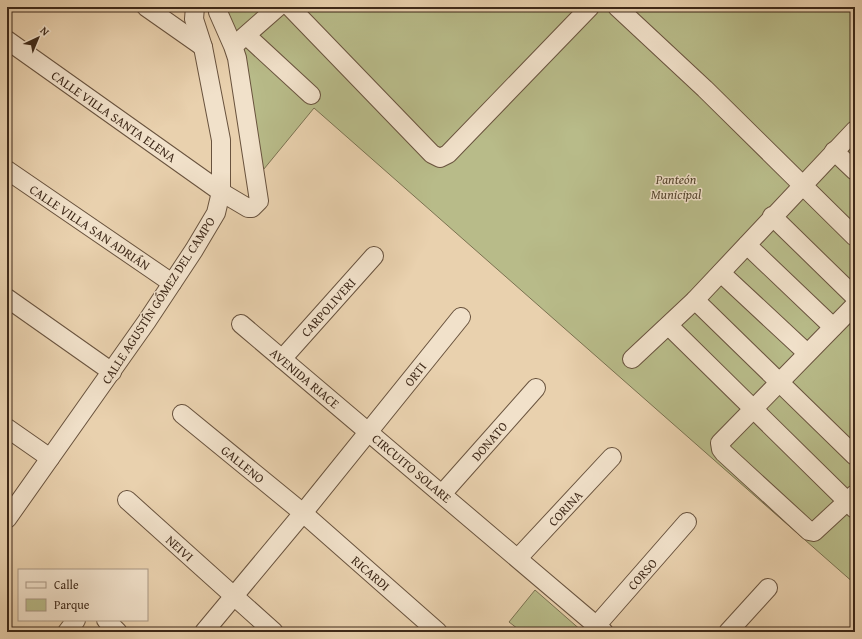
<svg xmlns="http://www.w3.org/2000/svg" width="862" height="639" font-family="'Gentium Book Plus',serif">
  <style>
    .green { fill: #b8bb89; stroke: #7b7251 }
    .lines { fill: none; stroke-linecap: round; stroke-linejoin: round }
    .minor-casing { stroke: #69533e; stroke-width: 20 }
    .minor { stroke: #f1e1ca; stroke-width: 18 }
    .labels { text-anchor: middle; stroke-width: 3; stroke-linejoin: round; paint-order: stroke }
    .street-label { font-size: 13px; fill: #3e2919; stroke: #f1e1ca }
    .park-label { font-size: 13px; font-style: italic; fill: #56462f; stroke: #f1e1ca }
  </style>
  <rect width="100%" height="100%" fill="#e9d1ae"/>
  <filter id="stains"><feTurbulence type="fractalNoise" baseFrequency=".005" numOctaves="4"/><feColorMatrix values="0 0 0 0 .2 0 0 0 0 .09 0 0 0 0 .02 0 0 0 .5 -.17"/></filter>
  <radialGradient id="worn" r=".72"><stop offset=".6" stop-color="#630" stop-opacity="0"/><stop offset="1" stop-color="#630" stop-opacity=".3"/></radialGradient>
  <g class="green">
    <path d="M220 7H855V584L314 108 259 175Z"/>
    <path d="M535 590 583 632H522L509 622Z"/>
  </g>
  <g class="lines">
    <g class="minor-casing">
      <g id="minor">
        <path d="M146 7 203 47"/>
        <path d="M290 7 432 154 440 158 448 154 590 7"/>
        <path d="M617 7 705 89 855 237"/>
        <path d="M247 36 311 95"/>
        <path d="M7 40 221 192 248 208H252L259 201 237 58 233 46 218 12 220 7"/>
        <path d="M237 43 278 7"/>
        <path d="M834 151 855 171"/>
        <path d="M7 170 172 283"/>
        <path d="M772 216 855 297"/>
        <path d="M747 245 833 327"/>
        <path d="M721 273 807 353"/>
        <path d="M7 298 112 372"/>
        <path d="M695 300 855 456"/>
        <path d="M855 305 720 443 721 449 724 453 809 531 814 532 855 494"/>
        <path d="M241 324 604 632"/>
        <path d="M669 326 855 509"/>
        <path d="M282 359 374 256"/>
        <path d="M632 359 695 300 855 130"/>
        <path d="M182 414 303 513 438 632"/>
        <path d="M7 428 50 458"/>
        <path d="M442 494 536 388"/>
        <path d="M127 500 274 632"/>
        <path d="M7 519 147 321 194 250 216 213 221 192V140L203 47 194 19 195 7"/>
        <path d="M518 558 612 457"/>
        <path d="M106 620 118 632"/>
        <path d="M596 626 687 522"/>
        <path d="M67 632 76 620"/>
        <path d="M204 632 303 513 461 317"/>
        <path d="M728 632 768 588"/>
      </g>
    </g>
    <use href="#minor" class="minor"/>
  </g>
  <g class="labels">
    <g class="street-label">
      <text transform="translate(114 116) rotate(35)" y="5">CALLE VILLA SANTA ELENA</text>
      <text transform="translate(90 227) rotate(34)" y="5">CALLE VILLA SAN ADRIÁN</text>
      <text transform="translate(158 300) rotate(-57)" y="5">CALLE AGUSTÍN GÓMEZ DEL CAMPO</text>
      <text transform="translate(328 307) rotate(-48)" y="5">CARPOLIVERI</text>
      <text transform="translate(415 374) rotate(-52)" y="5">ORTI</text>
      <text transform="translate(305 378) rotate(40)" y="5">AVENIDA RIACE</text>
      <text transform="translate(489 441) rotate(-49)" y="5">DONATO</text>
      <text transform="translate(243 464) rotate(39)" y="5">GALLENO</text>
      <text transform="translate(412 468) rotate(40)" y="5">CIRCUITO SOLARE</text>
      <text transform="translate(565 508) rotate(-47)" y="5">CORINA</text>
      <text transform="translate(180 548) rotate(42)" y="5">NEIVI</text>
      <text transform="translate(371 573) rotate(41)" y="5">RICARDI</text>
      <text transform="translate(642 574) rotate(-49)" y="5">CORSO</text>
    </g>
    <g class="park-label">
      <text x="676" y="184">Panteón<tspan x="676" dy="15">Municipal</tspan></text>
    </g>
  </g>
  <rect width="862" height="639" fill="none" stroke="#e9d1ae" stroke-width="24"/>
  <rect x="8" y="8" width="846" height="623" fill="none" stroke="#3e2919" stroke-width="2"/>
  <rect x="12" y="12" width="838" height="615" fill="none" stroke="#3e2919"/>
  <rect x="18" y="569" width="130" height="52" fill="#f1e1ca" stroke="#a99783"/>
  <rect x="26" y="582" width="20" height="6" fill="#f1e1ca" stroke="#a99783"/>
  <text x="54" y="589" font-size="12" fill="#3e2919">Calle</text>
  <rect x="26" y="599" width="20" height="12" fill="#b8bb89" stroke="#a99783"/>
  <text x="54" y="609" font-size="12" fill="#3e2919">Parque</text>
  <g transform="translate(38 38) rotate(44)" stroke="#f1e1ca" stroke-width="3" paint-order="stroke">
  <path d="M0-3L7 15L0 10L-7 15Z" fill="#3e2919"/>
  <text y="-6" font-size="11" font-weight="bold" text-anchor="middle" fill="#3e2919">N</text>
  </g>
  <rect width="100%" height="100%" filter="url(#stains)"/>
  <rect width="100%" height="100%" fill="url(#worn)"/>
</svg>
